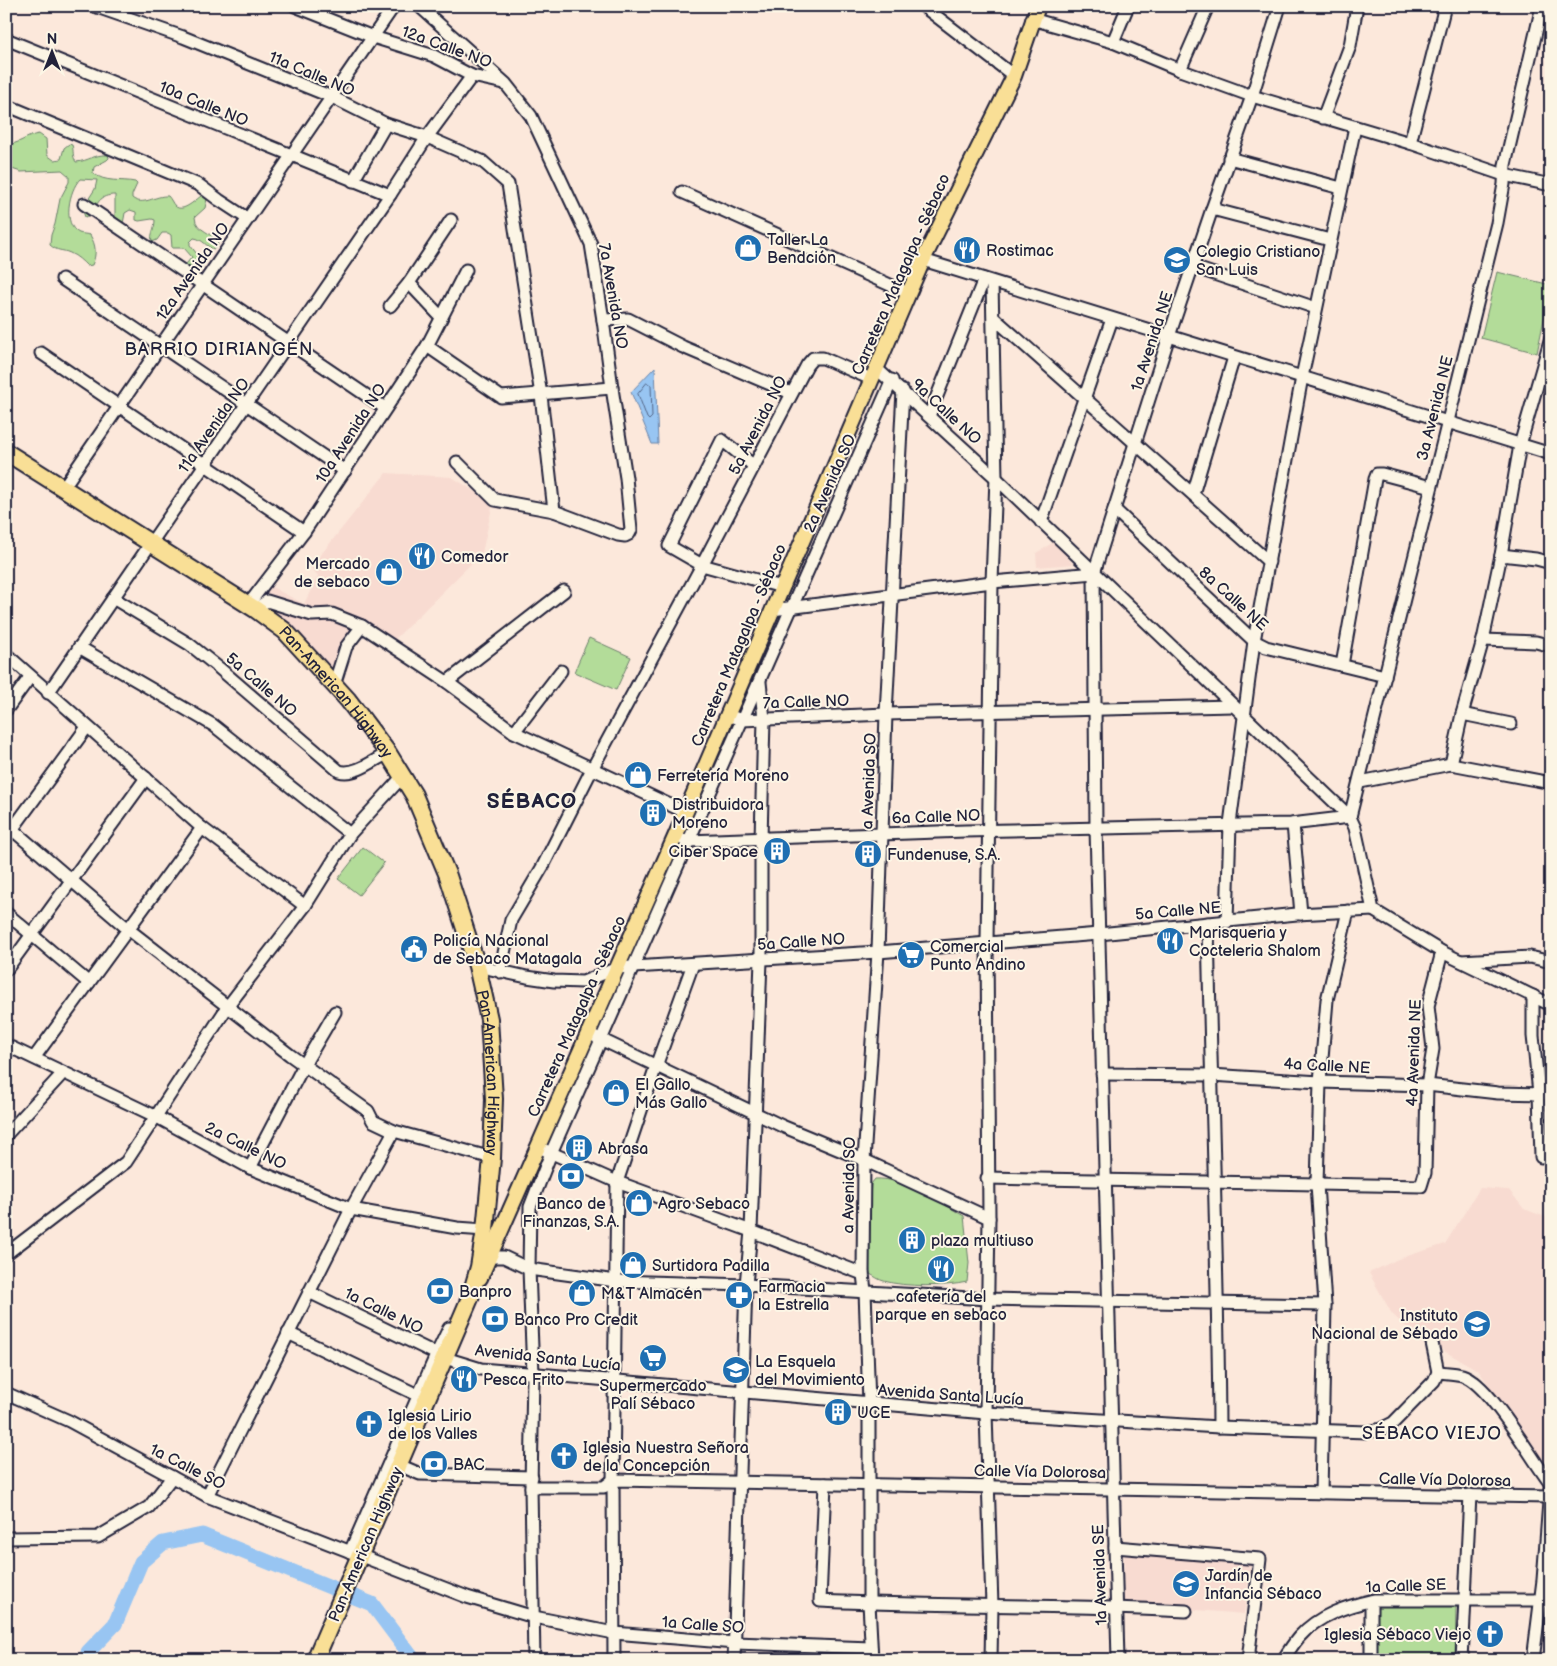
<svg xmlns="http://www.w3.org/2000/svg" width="1557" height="1666" font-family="'Balsamiq Sans',sans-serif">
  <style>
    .built { fill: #f8dbd1 }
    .green { fill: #b3dc99; stroke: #6a7f6a }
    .water { fill: #98c5f2; stroke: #6984a9 }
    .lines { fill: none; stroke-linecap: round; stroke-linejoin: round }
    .shore { stroke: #516384; stroke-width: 1 }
    .river { stroke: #98c5f2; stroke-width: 15 }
    .minor-casing { stroke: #22223b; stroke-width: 15 }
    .major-casing { stroke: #22223b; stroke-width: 18 }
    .highway-casing { stroke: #22223b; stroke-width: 20 }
    .minor { stroke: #fcf5e5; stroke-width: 11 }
    .major { stroke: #f9df96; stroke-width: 14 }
    .highway { stroke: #f9df96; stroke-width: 16 }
    .labels { text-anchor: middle; stroke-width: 4; stroke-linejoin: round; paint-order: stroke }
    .street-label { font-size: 16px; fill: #22223b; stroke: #fcf5e5 }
    .poi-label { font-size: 16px; fill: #22223b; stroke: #fcf5e5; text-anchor: start }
    .neighbourhood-label { font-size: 18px; letter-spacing: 1px; fill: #22223b; stroke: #fcf5e5 }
    .district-label { font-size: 21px; font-weight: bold; letter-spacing: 1px; fill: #22223b; stroke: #fcf5e5 }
  </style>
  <rect width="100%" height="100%" fill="#fce8db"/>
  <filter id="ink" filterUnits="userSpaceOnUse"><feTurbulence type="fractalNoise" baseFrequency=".02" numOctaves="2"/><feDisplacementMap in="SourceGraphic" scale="10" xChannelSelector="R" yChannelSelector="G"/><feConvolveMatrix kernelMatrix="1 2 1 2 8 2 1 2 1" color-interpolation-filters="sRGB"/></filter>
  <g filter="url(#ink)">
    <g class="built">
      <path d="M386 473 452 477 493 503 482 553 389 645 362 621 336 678 253 603 266 584 304 604 318 576 311 567Z"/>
      <path d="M1054 542 1073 564 1037 567 1036 553Z"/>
      <path d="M1480 1188 1509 1190 1524 1209 1551 1219V1413L1545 1465 1478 1370 1415 1335 1392 1314 1369 1273 1398 1259 1445 1244Z"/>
      <path d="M1124 1551 1251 1563 1244 1614 1124 1604Z"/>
    </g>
    <g class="green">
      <path d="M39 134 46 139 47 155 54 160 61 159 64 148 69 144 72 145C74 151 72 156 76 162 89 161 94 154 108 155L109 158 107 160 94 167 93 173C105 183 121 179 135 182L137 184 132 195V198C143 207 155 195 168 196 171 199 172 203 175 206 183 214 197 198 204 194L207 199 205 208 195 217C195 232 216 232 218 245L214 249C206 247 203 239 194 238L190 242V245L200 258 196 266 191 268 186 267V264L192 257 184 248H172L171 235 168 233H162L157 240 152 242C150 234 155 229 155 220L152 219 139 221 136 220V212L130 210 125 213 123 224 115 218V195C99 195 98 203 91 215L85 217 82 209 95 189 97 180 80 179C69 190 62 225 79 233 82 234 87 234 90 235 96 245 97 254 92 265L87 266C82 261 77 256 70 253 61 249 58 252 50 245L51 235 55 224 60 199 69 182V176L62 170 21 172 6 167V144C17 146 27 135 39 134Z"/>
      <path d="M1497 272 1551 285 1537 353 1481 338Z"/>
      <path d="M589 638 631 657 616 690 574 672Z"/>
      <path d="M363 847 384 863 359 895 338 879Z"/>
      <path d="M875 1179C904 1177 939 1202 964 1216L969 1263 967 1282C946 1287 904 1287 884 1281 879 1280 874 1276 870 1274L867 1241 871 1184Z"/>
      <path d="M1375 1605H1456L1455 1660H1374Z"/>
    </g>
    <path class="water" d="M655 367 658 444H652L631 392Z"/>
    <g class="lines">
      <path class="shore" d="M647 383 651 385 652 417 649 420 647 418 638 394Z"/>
      <path class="river" d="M88 1660V1652L115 1624 141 1562 163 1543 202 1535 372 1604 414 1660"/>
      <g class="minor-casing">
        <g id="minor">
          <path d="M94 6 183 37 332 97 386 124 427 137 482 161 508 184 541 395 554 511"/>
          <path d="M295 6 373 37 434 56 472 76 504 83"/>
          <path d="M419 6 505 83 531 116 591 244 603 320 612 388 626 478 631 530 629 534 625 536 618 535 554 511 495 500 457 462"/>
          <path d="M923 6 1014 76"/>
          <path d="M1032 19 1113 42 1180 70 1252 96 1410 143 1504 175 1551 185"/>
          <path d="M6 39 390 195"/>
          <path d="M1113 42 1128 6"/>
          <path d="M1180 70 1208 6"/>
          <path d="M6 105 199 185 219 200 248 219"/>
          <path d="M1323 118 1350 46 1357 6"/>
          <path d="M1410 143 1445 6"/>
          <path d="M1229 158 1341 188"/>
          <path d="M353 181 386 124"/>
          <path d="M682 192 908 293"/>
          <path d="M84 204 385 408"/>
          <path d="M1212 209 1330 240"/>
          <path d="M923 260 1551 454"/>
          <path d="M1193 267 1316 308"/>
          <path d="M62 279 345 471"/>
          <path d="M409 283 441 317"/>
          <path d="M390 306 409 283 451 220"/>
          <path d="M994 318 1269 562"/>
          <path d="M603 320 628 319 683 347 791 393"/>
          <path d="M427 346 501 397 612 388"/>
          <path d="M41 353 304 532"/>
          <path d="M876 368 996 478 1350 817 1355 828 1373 910 1442 952 1551 1005"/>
          <path d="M929 416 984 279"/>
          <path d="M754 466 722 440 669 546 702 565 782 587"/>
          <path d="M63 488 394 6"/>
          <path d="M1193 494 1234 357"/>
          <path d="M1114 509 1254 641 1266 647 1385 676"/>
          <path d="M1041 522 1112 319"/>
          <path d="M1501 555 1536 559 1551 563"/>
          <path d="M113 598 189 644 219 668 339 771C355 776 374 760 388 753"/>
          <path d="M248 605 304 532 427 346 466 270"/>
          <path d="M255 609 267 601 312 615 332 614 362 626 447 682 514 732 685 812"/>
          <path d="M772 610 992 582 1094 573"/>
          <path d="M1483 640 1536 642 1551 646"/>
          <path d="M79 647 213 725 350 834"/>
          <path d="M6 654 202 828 305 906"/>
          <path d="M1342 665 1375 479 1377 474H1382L1431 487"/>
          <path d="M447 682 564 591"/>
          <path d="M334 685 346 647 362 626"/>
          <path d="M48 693 390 195 427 137 472 76"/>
          <path d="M6 710 30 677"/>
          <path d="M1462 714 1511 724"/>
          <path d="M727 715 742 720 886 714 1233 706"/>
          <path d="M514 732 561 671"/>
          <path d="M1451 764 1462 714 1483 640 1501 555 1520 445 1551 337"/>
          <path d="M1360 782 1451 764 1551 783"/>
          <path d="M6 824 128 929 290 1055 368 1111 373 1121 394 1131 492 1158"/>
          <path d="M1293 824 1301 914"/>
          <path d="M675 837 688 841 965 831 1291 824 1350 817 1497 223 1504 184 1505 165 1542 6"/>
          <path d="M6 838 87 727"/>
          <path d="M6 913 89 983"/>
          <path d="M1227 922 1230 824 1254 641 1302 377 1355 127"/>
          <path d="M1208 923C1211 1091 1218 1259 1219 1427"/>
          <path d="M1461 961 1530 957 1551 962"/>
          <path d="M477 966 527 977 554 981 583 982 617 968 878 952 1099 934 1297 914 1373 910"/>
          <path d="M6 970 146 778"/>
          <path d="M500 972 511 920 543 866 592 769 702 565 807 365 813 358H823L871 379"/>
          <path d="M1533 996V1036L1539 1093 1541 1157"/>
          <path d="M594 1036 782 1126 864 1160 989 1218"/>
          <path d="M6 1045 155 1116 250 1168 351 1209 457 1228 485 1230"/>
          <path d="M34 1058 202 828"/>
          <path d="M1102 1074 1211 1075 1320 1082 1427 1085 1498 1093 1551 1094"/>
          <path d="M6 1135 63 1073"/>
          <path d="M545 1150 617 1182 751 1231 863 1274"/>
          <path d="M250 1168 304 1065 335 1012"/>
          <path d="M987 1178 1421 1186 1425 1173 1427 1085 1433 1049 1428 1006 1442 952"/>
          <path d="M6 1254 126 1162 228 1006 305 906 350 834 403 776"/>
          <path d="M490 1257H504L529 1269 616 1281 746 1285 988 1299 1325 1305"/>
          <path d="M309 1292 445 1358 481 1369 986 1413 1219 1427 1367 1432 1381 1429 1393 1423 1434 1381 1438 1372 1432 1343"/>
          <path d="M288 1333 424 1398"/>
          <path d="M1438 1372C1446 1373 1454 1373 1462 1375 1489 1383 1531 1458 1550 1483"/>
          <path d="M6 1393 69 1421 207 1496 467 1597 534 1617 614 1633 735 1643 871 1648"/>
          <path d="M399 1465 420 1474 532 1477"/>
          <path d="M825 1484 820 1601C942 1607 1065 1604 1186 1611"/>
          <path d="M531 1487H604L613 1480 1551 1497"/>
          <path d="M1321 1493 1325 1305 1317 1184 1320 1082 1327 1000 1348 911"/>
          <path d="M207 1496 351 1209 394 1131"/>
          <path d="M6 1538 98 1537 149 1507 172 1477"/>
          <path d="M1115 1547 1260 1559 1248 1660"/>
          <path d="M350 1552 437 1353 449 1328"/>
          <path d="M1371 1601V1660"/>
          <path d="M534 1660 531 1487 533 1374 529 1269 530 1207 551 1153 892 380"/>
          <path d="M614 1660 613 1480 617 1182 656 1066 693 964"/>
          <path d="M734 1660 746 1285 751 1231 761 960V839L764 719 760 682"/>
          <path d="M872 1660 869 1603V1404L865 1291 863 1274 864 1160 878 952 886 714 903 391"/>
          <path d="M991 1660 992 1606 986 1413 989 1218 987 942 992 582 996 478 992 282"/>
          <path d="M1118 1660 1096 828 1094 573 1169 336 1212 209 1252 96 1280 6"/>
          <path d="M1283 1660C1288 1652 1293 1644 1299 1637 1318 1615 1347 1606 1374 1600H1551"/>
          <path d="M1462 1660 1470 1495"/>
          <path d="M1533 1660 1543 1580 1551 1476"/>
        </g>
      </g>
      <g class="major-casing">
        <path id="major" d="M480 1278 675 837 923 260 1014 76 1038 6"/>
      </g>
      <g class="highway-casing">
        <g id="highway">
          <path id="s1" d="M6 452 255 609 285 631 348 700 388 753 414 795 448 876 477 966 489 1019 494 1099 492 1158 485 1230 479 1267 470 1298 315 1660"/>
        </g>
      </g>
      <use href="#minor" class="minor"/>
      <use href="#major" class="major"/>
      <use href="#highway" class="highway"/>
    </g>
  </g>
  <defs>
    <g id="shop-disc" transform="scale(1.4375)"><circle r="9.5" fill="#1f6fb2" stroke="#fcf5e5"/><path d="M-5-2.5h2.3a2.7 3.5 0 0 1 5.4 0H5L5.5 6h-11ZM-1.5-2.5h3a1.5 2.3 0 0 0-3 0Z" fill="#fff"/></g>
    <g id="restaurant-disc" transform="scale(1.4375)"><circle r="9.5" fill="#1f6fb2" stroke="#fcf5e5"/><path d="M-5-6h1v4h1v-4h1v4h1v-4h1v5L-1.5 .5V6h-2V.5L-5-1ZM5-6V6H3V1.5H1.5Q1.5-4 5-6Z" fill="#fff"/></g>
    <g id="school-disc" transform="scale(1.4375)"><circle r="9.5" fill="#1f6fb2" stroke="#fcf5e5"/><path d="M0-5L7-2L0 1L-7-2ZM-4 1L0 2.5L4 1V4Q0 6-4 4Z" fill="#fff"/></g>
    <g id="building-disc" transform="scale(1.4375)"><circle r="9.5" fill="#1f6fb2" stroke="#fcf5e5"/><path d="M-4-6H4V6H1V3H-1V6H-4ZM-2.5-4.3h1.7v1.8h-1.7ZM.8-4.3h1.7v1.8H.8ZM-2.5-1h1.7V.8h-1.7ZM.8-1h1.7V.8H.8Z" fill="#fff"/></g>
    <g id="civic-disc" transform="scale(1.4375)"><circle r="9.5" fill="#1f6fb2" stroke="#fcf5e5"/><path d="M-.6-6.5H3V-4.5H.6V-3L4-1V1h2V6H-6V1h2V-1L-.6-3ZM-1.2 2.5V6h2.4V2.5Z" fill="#fff"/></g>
    <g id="supermarket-disc" transform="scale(1.4375)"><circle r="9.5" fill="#1f6fb2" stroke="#fcf5e5"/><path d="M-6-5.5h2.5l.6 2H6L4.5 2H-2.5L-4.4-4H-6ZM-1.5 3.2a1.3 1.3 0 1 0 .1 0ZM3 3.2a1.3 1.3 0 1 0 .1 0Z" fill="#fff"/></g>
    <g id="bank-disc" transform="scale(1.4375)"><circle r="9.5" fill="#1f6fb2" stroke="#fcf5e5"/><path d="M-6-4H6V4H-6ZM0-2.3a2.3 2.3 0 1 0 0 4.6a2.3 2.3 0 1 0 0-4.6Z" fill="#fff"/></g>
    <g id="pharmacy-disc" transform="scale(1.4375)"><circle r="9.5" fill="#1f6fb2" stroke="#fcf5e5"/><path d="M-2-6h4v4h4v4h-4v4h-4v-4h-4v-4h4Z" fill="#fff"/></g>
    <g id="university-disc" transform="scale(1.4375)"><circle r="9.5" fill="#1f6fb2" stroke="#fcf5e5"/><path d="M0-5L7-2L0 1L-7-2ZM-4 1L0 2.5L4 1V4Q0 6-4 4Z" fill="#fff"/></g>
    <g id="church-disc" transform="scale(1.4375)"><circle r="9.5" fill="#1f6fb2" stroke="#fcf5e5"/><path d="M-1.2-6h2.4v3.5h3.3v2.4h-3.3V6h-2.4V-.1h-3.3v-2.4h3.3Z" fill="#fff"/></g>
  </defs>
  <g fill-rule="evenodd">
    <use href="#shop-disc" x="748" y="248"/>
    <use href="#restaurant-disc" x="967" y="250"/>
    <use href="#school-disc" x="1177" y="260"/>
    <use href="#restaurant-disc" x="422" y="556"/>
    <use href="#shop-disc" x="389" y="572"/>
    <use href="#shop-disc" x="638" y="775"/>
    <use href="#building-disc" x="653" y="813"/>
    <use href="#building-disc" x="777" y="851"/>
    <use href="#building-disc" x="868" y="854"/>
    <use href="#restaurant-disc" x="1170" y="941"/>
    <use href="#civic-disc" x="414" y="949"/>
    <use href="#supermarket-disc" x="911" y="955"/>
    <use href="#shop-disc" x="616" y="1093"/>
    <use href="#building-disc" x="579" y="1148"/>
    <use href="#bank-disc" x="571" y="1176"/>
    <use href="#shop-disc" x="639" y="1203"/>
    <use href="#building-disc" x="912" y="1240"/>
    <use href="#shop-disc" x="633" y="1265"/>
    <use href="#restaurant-disc" x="941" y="1269"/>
    <use href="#bank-disc" x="440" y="1291"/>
    <use href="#shop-disc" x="582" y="1293"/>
    <use href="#pharmacy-disc" x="739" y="1295"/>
    <use href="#bank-disc" x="495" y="1319"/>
    <use href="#university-disc" x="1477" y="1324"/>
    <use href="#supermarket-disc" x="653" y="1358"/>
    <use href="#school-disc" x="736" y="1370"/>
    <use href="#restaurant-disc" x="464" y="1379"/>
    <use href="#building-disc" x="838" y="1412"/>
    <use href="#church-disc" x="369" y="1424"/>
    <use href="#church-disc" x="564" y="1456"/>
    <use href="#bank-disc" x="434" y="1464"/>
    <use href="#school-disc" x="1186" y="1584"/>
    <use href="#church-disc" x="1490" y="1634"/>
  </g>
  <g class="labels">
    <g class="street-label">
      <text transform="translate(447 46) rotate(20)" y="6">12a Calle NO</text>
      <text transform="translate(312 73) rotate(23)" y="6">11a Calle NO</text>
      <text transform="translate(204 103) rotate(22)" y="6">10a Calle NO</text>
      <text transform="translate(192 271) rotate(-55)" y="6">12a Avenida NO</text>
      <text transform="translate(900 274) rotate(-66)" y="6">Carretera Matagalpa - Sébaco</text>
      <text transform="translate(614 296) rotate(80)" y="6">7a Avenida NO</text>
      <text transform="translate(1151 341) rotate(-72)" y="6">1a Avenida NE</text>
      <text transform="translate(1434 408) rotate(-76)" y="6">3a Avenida NE</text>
      <text transform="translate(947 411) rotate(43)" y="6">9a Calle NO</text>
      <text transform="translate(213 425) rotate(-55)" y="6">11a Avenida NO</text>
      <text transform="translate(757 425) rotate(-63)" y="6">5a Avenida NO</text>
      <text transform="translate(350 433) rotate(-57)" y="6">10a Avenida NO</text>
      <text transform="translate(829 483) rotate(-66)" y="6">2a Avenida SO</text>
      <text transform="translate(1234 598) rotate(42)" y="6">8a Calle NE</text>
      <text transform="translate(738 645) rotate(-67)" y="6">Carretera Matagalpa - Sébaco</text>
      <text transform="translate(262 684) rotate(41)" y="6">5a Calle NO</text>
      <text dy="6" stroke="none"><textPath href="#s1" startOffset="411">Pan-American Highway</textPath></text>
      <text transform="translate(806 701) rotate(-2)" y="6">7a Calle NO</text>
      <text transform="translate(868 781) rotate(-88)" y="6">a Avenida SO</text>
      <text transform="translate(936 816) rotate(-2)" y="6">6a Calle NO</text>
      <text transform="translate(1178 910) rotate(-5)" y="6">5a Calle NE</text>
      <text transform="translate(801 941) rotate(-4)" y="6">5a Calle NO</text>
      <text transform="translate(576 1016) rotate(-66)" y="6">Carretera Matagalpa - Sébaco</text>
      <text transform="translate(1413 1053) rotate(-88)" y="6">4a Avenida NE</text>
      <text transform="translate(1327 1065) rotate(3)" y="6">4a Calle NE</text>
      <text dy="6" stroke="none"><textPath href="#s1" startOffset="831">Pan-American Highway</textPath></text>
      <text transform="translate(246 1145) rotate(26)" y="6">2a Calle NO</text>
      <text transform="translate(848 1185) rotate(-89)" y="6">a Avenida SO</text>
      <text transform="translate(384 1310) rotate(26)" y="6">1a Calle NO</text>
      <text transform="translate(548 1357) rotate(6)" y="6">Avenida Santa Lucía</text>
      <text transform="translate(951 1394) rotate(4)" y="6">Avenida Santa Lucía</text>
      <text transform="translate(188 1466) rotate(27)" y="6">1a Calle SO</text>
      <text transform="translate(1040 1471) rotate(1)" y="6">Calle Vía Dolorosa</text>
      <text transform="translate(1445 1479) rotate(1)" y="6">Calle Vía Dolorosa</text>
      <text transform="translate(365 1544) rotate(-67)" y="6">Pan-American Highway</text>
      <text transform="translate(1099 1575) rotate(-92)" y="6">1a Avenida SE</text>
      <text transform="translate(1406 1585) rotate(-2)" y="6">1a Calle SE</text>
      <text transform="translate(703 1624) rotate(4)" y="6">1a Calle SO</text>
    </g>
    <g class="poi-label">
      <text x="767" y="245">Taller La<tspan x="767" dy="18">Bendción</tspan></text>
      <text x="986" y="256">Rostimac</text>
      <text x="1196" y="257">Colegio Cristiano<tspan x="1196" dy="18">San Luis</tspan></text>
      <text x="441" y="562">Comedor</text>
      <text x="370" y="569" text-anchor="end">Mercado<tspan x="370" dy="18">de sebaco</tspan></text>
      <text x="657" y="781">Ferretería Moreno</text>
      <text x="672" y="810">Distribuidora<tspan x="672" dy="18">Moreno</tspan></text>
      <text x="758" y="857" text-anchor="end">Ciber Space</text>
      <text x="887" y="860">Fundenuse, S.A.</text>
      <text x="1189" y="938">Marisqueria y<tspan x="1189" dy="18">Cocteleria Shalom</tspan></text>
      <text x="433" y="946">Policía Nacional<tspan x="433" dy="18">de Sebaco Matagala</tspan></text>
      <text x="930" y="952">Comercial<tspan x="930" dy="18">Punto Andino</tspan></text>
      <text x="635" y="1090">El Gallo<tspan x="635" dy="18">Más Gallo</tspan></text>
      <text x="598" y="1154">Abrasa</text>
      <text x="571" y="1209" text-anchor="middle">Banco de<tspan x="571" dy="18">Finanzas, S.A.</tspan></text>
      <text x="658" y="1209">Agro Sebaco</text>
      <text x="931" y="1246">plaza multiuso</text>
      <text x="652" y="1271">Surtidora Padilla</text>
      <text x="758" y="1292">Farmacia<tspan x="758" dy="18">la Estrella</tspan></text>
      <text x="459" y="1297">Banpro</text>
      <text x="601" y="1299">M&amp;T Almacén</text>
      <text x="941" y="1302" text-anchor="middle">cafetería del<tspan x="941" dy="18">parque en sebaco</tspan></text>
      <text x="1458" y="1321" text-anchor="end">Instituto<tspan x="1458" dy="18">Nacional de Sébado</tspan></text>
      <text x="514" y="1325">Banco Pro Credit</text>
      <text x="755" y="1367">La Esquela<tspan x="755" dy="18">del Movimiento</tspan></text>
      <text x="483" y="1385">Pesca Frito</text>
      <text x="653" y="1391" text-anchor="middle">Supermercado<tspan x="653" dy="18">Palí Sébaco</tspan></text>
      <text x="857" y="1418">UCE</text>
      <text x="388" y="1421">Iglesia Lirio<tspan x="388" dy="18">de los Valles</tspan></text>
      <text x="583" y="1453">Iglesia Nuestra Señora<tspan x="583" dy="18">de la Concepción</tspan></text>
      <text x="453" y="1470">BAC</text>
      <text x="1205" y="1581">Jardín de<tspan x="1205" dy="18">Infancia Sébaco</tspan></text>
      <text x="1471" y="1640" text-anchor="end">Iglesia Sébaco Viejo</text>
    </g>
    <g class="neighbourhood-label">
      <text x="219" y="355">BARRIO DIRIANGÉN</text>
      <text x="1432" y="1439">SÉBACO VIEJO</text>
    </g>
    <g class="district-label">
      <text x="532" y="808">SÉBACO</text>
    </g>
  </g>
  <rect width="1557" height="1666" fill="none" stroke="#fcf5e5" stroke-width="25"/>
  <rect x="12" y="12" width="1532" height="1641" fill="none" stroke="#22223b" stroke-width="2" filter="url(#ink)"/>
  <g transform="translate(52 52)" stroke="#fcf5e5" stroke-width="4" paint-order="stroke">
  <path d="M0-4L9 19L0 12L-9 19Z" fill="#22223b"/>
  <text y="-8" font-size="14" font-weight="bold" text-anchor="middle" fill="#22223b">N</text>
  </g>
</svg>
